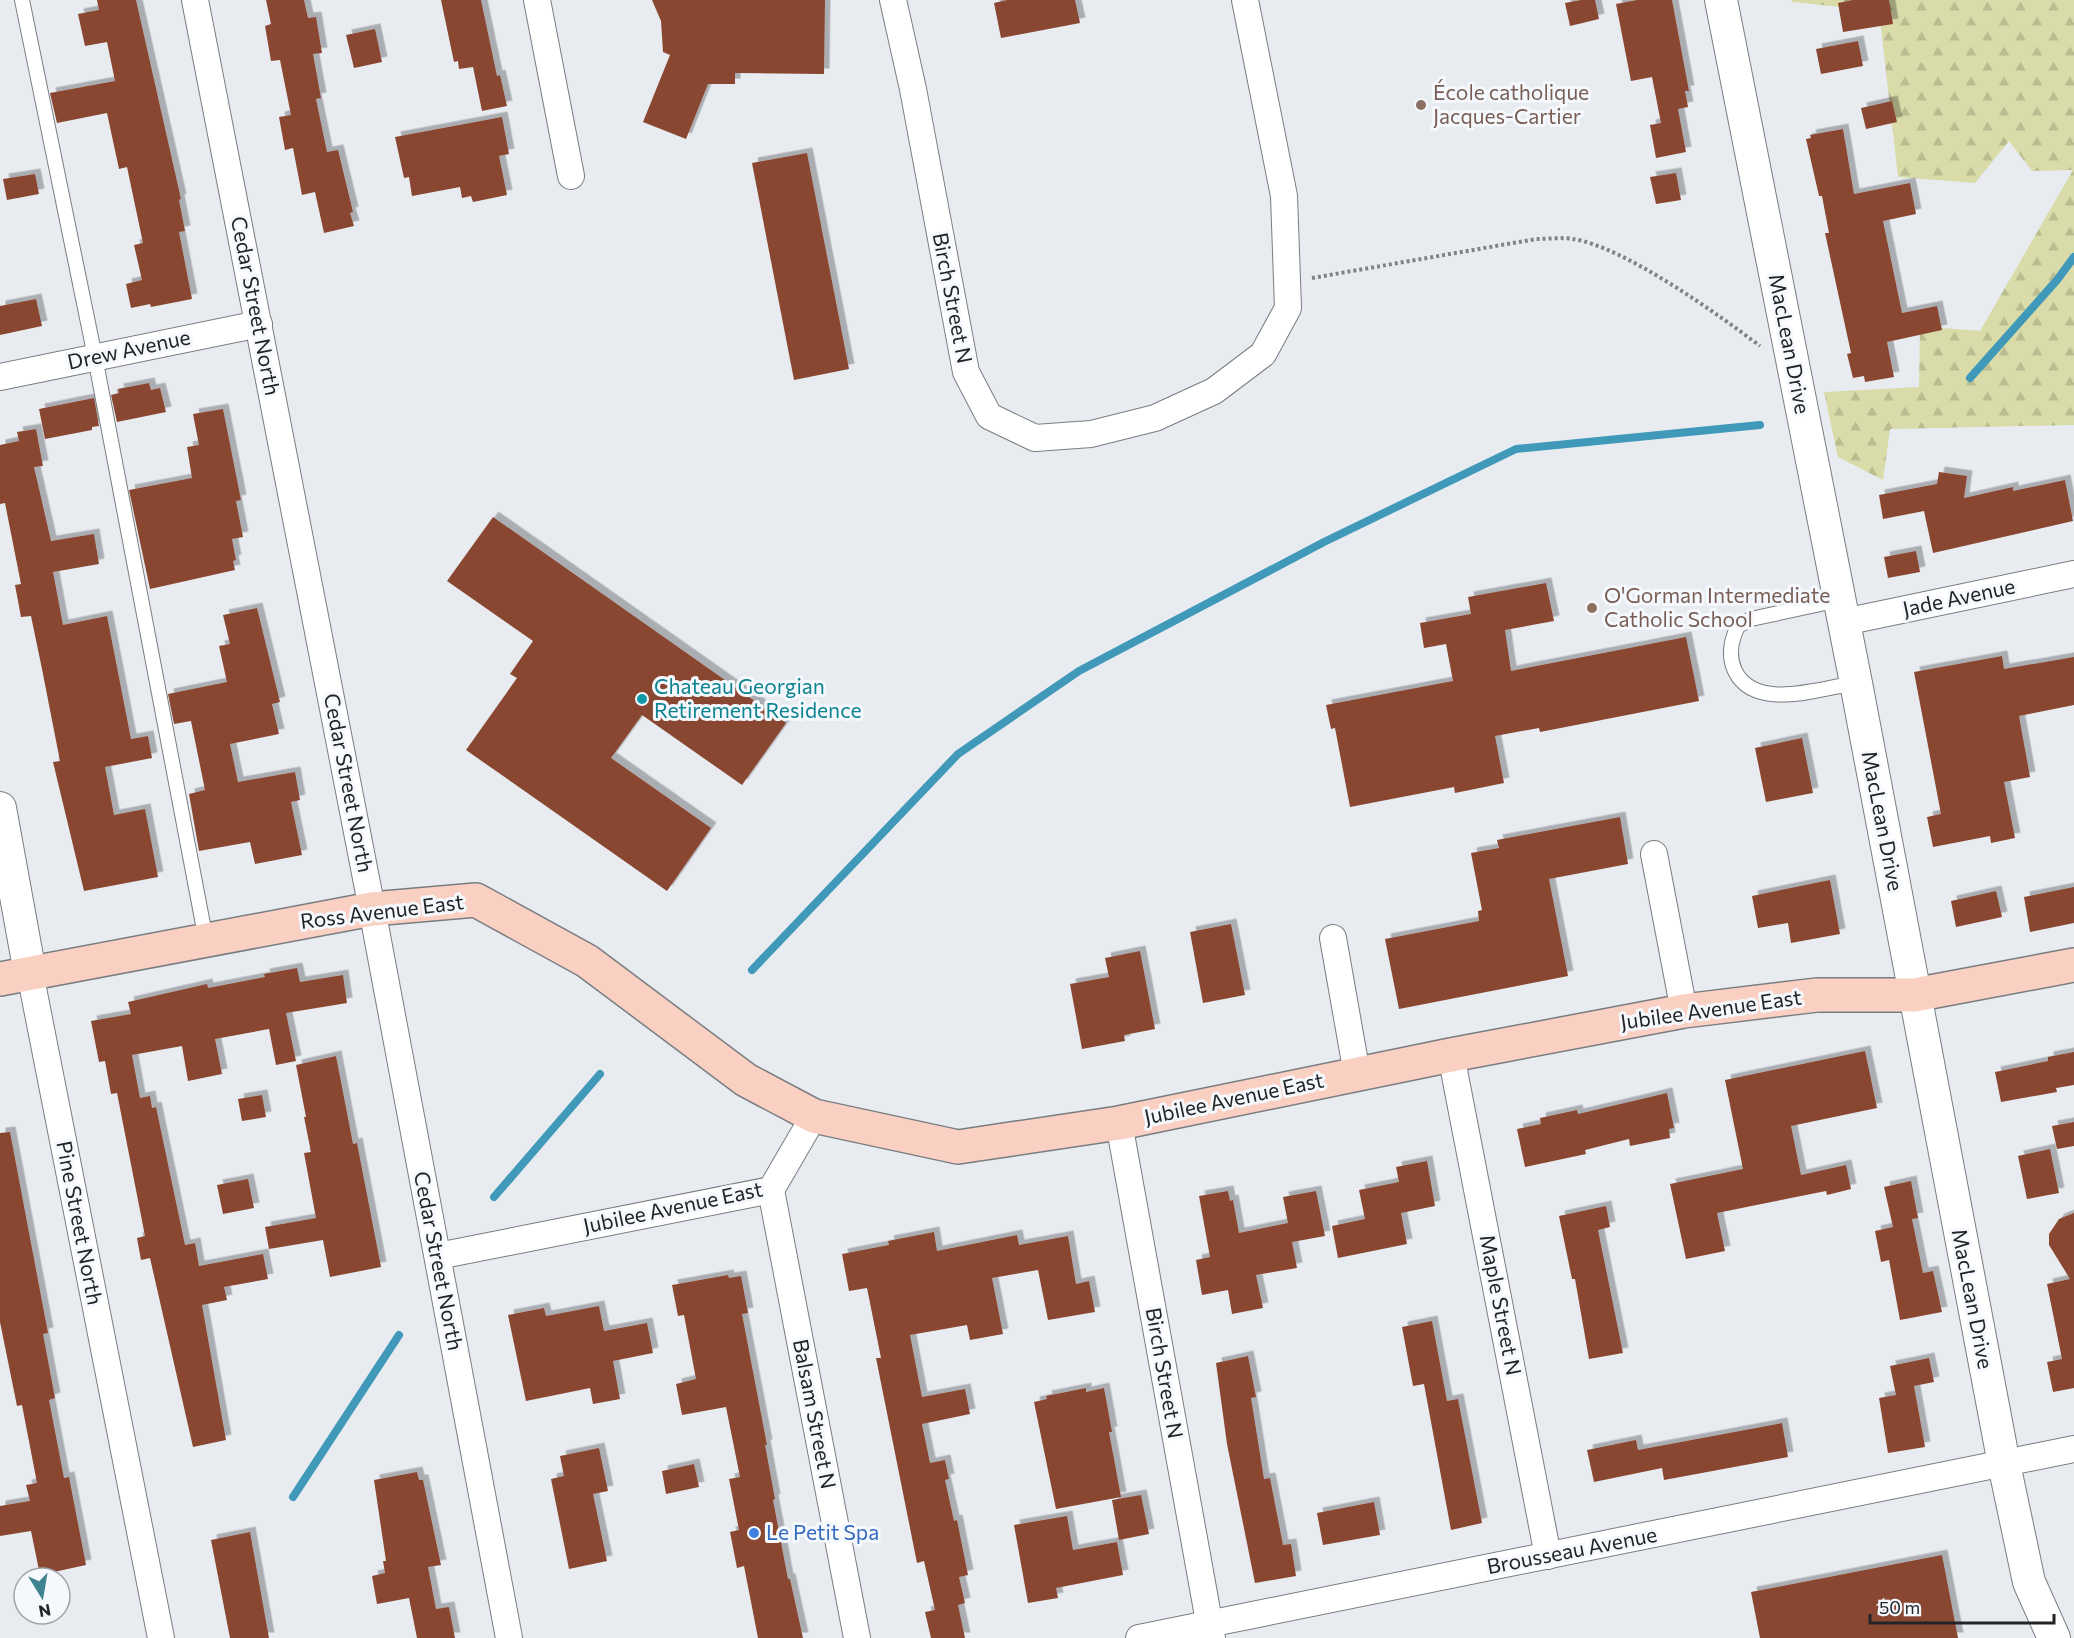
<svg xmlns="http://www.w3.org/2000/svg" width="2074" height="1638" font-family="Commissioner,sans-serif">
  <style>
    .forest { fill: url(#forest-firs) }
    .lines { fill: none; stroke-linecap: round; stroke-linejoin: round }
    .stream { stroke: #4099b9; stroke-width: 8 }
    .building { fill: #894730; filter: url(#shadow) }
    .service-casing { stroke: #797d81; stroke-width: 16 }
    .minor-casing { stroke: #797d81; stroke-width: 28 }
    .tertiary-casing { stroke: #797d81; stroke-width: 34 }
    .secondary-casing { stroke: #797d81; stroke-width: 36 }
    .path { stroke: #808285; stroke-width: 4; stroke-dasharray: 3 3; stroke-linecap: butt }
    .service { stroke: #fff; stroke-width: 14 }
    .minor { stroke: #fff; stroke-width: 26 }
    .tertiary { stroke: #fff; stroke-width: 32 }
    .secondary { stroke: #f9d0c2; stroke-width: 33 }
    .education-dot { fill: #8d6e63; stroke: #f5f9fe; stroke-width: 2 }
    .culture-dot { fill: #0f9aa8; stroke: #f5f9fe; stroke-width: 2 }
    .shop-dot { fill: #3f7fe0; stroke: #f5f9fe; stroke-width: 2 }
    .labels { text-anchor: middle; stroke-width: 6; stroke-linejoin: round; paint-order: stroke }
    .education-label { font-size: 21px; fill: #785e54; stroke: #f5f9fe; text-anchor: start }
    .street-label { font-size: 21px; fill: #232426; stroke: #f5f9fe }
    .culture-label { font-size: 21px; fill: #0d838f; stroke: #f5f9fe; text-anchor: start }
    .shop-label { font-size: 21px; fill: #366cbe; stroke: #f5f9fe; text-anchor: start }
  </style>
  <defs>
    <pattern id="forest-firs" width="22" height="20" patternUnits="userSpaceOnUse" patternTransform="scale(1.5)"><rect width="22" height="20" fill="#d9dca8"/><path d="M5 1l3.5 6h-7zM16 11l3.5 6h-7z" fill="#babd90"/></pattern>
    <filter id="shadow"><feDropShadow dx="5.5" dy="-5.5" stdDeviation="0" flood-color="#0004"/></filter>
  </defs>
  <rect width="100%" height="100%" fill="#e8ecf1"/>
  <path class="forest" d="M1791 0H2074V425L1890 429 1883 480 1838 457 1824 392 1919 387 1920 326 1980 331 2073 170 2032 171 2009 141 1975 183 1898 177 1879 11 1792 2Z"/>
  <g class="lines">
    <g class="stream">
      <path d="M1970 378 2057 280 2074 257"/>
      <path d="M752 970 958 754 1079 671 1324 542 1516 449 1760 425"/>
      <path d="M494 1197 600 1074"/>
      <path d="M293 1497 399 1335"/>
    </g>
  </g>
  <g class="building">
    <path d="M97 0H136L181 199 179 200 185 231 179 232 192 299 151 307 150 304 131 308 126 284 142 280 134 245 143 243 127 167 119 169 107 113 57 123 50 93 115 81 107 42 85 46 78 14 99 10Z"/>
    <path d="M266 0H304L308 18 316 17 322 53 313 54 321 98 316 99 327 152 338 150 353 212 350 213 354 226 324 233 315 192 302 195 293 148 285 150 279 117 291 115 280 60 271 61 265 26 271 24Z"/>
    <path d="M441 0H481L497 76 500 75 507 106 482 111 473 67 459 69 458 61 454 62Z"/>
    <path d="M652 0H825L824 74 735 73V84H708L686 139 643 122 670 55 663 52 661 21Z"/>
    <path d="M1007 0H1075L1080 23 1001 38 994 3Z"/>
    <path d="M1581 0H1595L1599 19 1570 26 1565 3Z"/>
    <path d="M1637 0H1672L1689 91H1685L1688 107 1678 109 1686 152 1656 158 1650 125 1661 123 1652 77 1631 81 1616 4Z"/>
    <path d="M1853 0H1889L1893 24 1843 32 1838 3Z"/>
    <path d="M375 29 382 62 354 68 346 35Z"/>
    <path d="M1858 41 1863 66 1821 74 1816 49Z"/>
    <path d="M1892 101 1897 122 1866 129 1861 108Z"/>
    <path d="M502 117 509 154 499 156 507 195 473 202 471 196 462 198 460 187 412 196 409 177 404 178 395 137Z"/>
    <path d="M1843 129 1854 194 1910 183 1916 214 1883 221 1902 313 1937 306 1942 330 1887 342 1894 377 1865 382 1864 376 1853 378 1847 354 1851 353 1825 233H1829L1822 196H1819L1806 139 1811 138 1810 135Z"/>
    <path d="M807 153 849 369 794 380 752 163Z"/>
    <path d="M1676 173 1681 200 1656 204 1650 177Z"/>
    <path d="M35 174 39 194 7 200 3 179Z"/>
    <path d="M36 299 42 326 0 335V306Z"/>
    <path d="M149 383 151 390 160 388 166 412 117 422 111 395 119 393 118 389Z"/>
    <path d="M94 398 99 426 92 427V430L45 439 39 409Z"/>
    <path d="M223 409 241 500 236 501 243 537 232 539 236 560 233 561 235 570 150 589 129 490 192 478 187 447 199 445 193 414Z"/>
    <path d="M36 429 43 466 34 467 51 541 94 534 99 564 53 572 63 625 107 616 131 739 148 736 152 758 105 767 114 815 145 809 158 877 84 891 53 762 60 761 42 669 31 616 21 617 15 585 21 584 5 503 0 504V445L19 441 17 432Z"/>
    <path d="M1939 472 1967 476 1964 498 2013 487V491L2065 480 2073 521 1933 553 1924 511 1883 519 1879 495 1937 484Z"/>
    <path d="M493 517 786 723 742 785 642 715 611 758 711 828 667 891 466 750 517 678 510 674 533 641 447 581Z"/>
    <path d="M1916 551 1920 572 1888 578 1884 557Z"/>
    <path d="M1546 583 1554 621 1505 630 1511 671 1686 637 1699 701 1540 732 1539 728 1495 736 1504 783 1455 793 1454 787 1350 807 1335 728 1331 729 1326 705 1453 681 1446 644 1424 648 1420 623 1471 614 1468 597Z"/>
    <path d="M257 608 280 702 272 704 279 734 230 744 238 782 295 772 300 800 291 802 302 855 255 864 250 842 199 851 189 794 205 790 191 721 174 724 168 694 227 682 219 646 230 644 223 615Z"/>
    <path d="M2002 656 2004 669 2074 657V705L2019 716 2030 777 2004 782 2015 838 1991 843 1990 836 1933 847 1927 817 1941 814 1914 672Z"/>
    <path d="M1802 738 1813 793 1766 802 1755 748Z"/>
    <path d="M1620 817 1628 864 1549 879 1568 976 1399 1009 1385 939 1479 921 1478 911 1482 910 1471 853 1499 848 1497 840Z"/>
    <path d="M1830 880 1840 934 1791 943 1788 923 1758 928 1752 896Z"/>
    <path d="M2074 887V923L2030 932 2024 897Z"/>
    <path d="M1996 891 2002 917 1956 927 1951 901Z"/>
    <path d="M1231 924 1245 995 1203 1003 1190 932Z"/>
    <path d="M1140 951 1155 1029 1124 1035 1125 1041 1082 1049 1070 984 1109 977 1105 958Z"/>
    <path d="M297 968 300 982 343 975 347 1003 286 1013 296 1061 276 1065 269 1029 215 1039 222 1074 188 1081 182 1046 132 1055 140 1098 150 1096 152 1108 156 1107 185 1245 195 1243 199 1266 263 1254 268 1279 224 1287 227 1300 202 1305 226 1440 193 1447 150 1258 141 1260 137 1238 145 1236 117 1093 111 1094 105 1061 99 1062 91 1021 131 1014 128 1002 207 984 208 988 265 977 264 974Z"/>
    <path d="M1865 1051 1877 1108 1791 1126 1801 1175 1846 1165 1851 1189 1827 1195 1826 1191 1717 1213 1725 1251 1686 1259 1670 1184 1743 1169 1725 1080Z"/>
    <path d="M2074 1052V1085L2056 1088 2057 1092 2001 1102 1995 1072 2048 1061V1057Z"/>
    <path d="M336 1056 353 1144 357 1143 381 1267 330 1277 323 1240 269 1249 265 1227 316 1218 304 1153 311 1152 304 1117H306L296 1065Z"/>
    <path d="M1667 1093 1674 1128 1669 1129 1670 1138 1630 1146 1629 1139 1585 1150 1586 1154 1525 1167 1517 1129 1541 1124 1540 1118 1577 1110 1578 1114Z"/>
    <path d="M262 1095 266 1117 242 1121 238 1099Z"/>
    <path d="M2074 1122V1146L2057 1149 2052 1126Z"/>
    <path d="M10 1132 48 1333 43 1334 55 1398 49 1400 64 1478 69 1477 86 1565 40 1575 31 1531 0 1536V1506L30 1501 26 1485 37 1483 22 1405 17 1406 0 1322V1133Z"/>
    <path d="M2050 1149 2059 1193 2027 1199 2018 1156Z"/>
    <path d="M1427 1161 1435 1206 1401 1213 1407 1244 1338 1258 1332 1226 1365 1219 1359 1190 1399 1182 1396 1167Z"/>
    <path d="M248 1179 254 1208 223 1214 217 1185Z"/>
    <path d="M1911 1181 1918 1218 1912 1219 1923 1273 1933 1271 1942 1312 1900 1320 1889 1260 1881 1262 1875 1231 1893 1227 1884 1187Z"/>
    <path d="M1228 1191 1230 1201 1233 1200 1239 1233 1288 1223 1283 1197 1316 1191 1325 1236 1292 1242 1297 1268 1256 1275 1263 1308 1232 1314 1228 1290 1202 1295 1196 1260 1210 1257 1199 1196Z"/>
    <path d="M1606 1206 1610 1227 1598 1230 1623 1353 1589 1359 1575 1279H1572L1559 1216Z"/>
    <path d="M2074 1213V1388L2053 1392 2047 1362 2062 1359 2047 1284 2070 1279 2049 1245V1234L2059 1219Z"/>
    <path d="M934 1232 937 1251 1017 1235 1019 1245 1068 1236 1076 1284 1089 1281 1095 1312 1048 1320 1038 1270 992 1278 1003 1334 970 1340 967 1325 910 1335 922 1397 965 1389 970 1414 922 1424 930 1463 945 1460 949 1479 945 1480 954 1521 957 1520 968 1575 959 1577 965 1603 958 1605 965 1638H931L925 1612 935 1610 924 1561 917 1563 876 1358H881L867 1288 849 1291 842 1254 889 1245 888 1241Z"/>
    <path d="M728 1275 729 1278 741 1276 748 1313 742 1314 767 1445H765L775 1499 773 1500 788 1579H790L803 1638H758L744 1566 737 1568 730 1532 739 1530 729 1479 740 1477 726 1407 682 1415 676 1384 696 1379 684 1315 678 1316 672 1285Z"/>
    <path d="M599 1306 604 1331 647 1323 653 1353 613 1361 620 1399 593 1404 590 1388 526 1401 508 1315 544 1308 546 1316Z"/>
    <path d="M1432 1321 1447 1401 1458 1399 1482 1523 1451 1530 1424 1384 1413 1386 1402 1327Z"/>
    <path d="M1248 1356 1256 1397 1251 1398 1264 1479 1270 1478 1283 1545 1291 1544 1296 1576 1255 1583 1227 1444 1216 1363Z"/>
    <path d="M1929 1358 1934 1382 1914 1386 1925 1447 1888 1453 1879 1398 1896 1395 1890 1366Z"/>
    <path d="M1086 1388V1392L1104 1388 1112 1432H1109L1121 1497 1056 1509 1034 1402 1047 1399 1046 1396Z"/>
    <path d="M1782 1423 1788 1457 1664 1480 1662 1468 1594 1482 1587 1450 1636 1440 1638 1450Z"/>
    <path d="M599 1448 608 1491 593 1494 607 1561 569 1569 551 1479 564 1476 560 1456Z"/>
    <path d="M694 1464 699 1487 666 1494 662 1471Z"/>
    <path d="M417 1472 419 1480H423L441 1565 428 1567 436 1609 449 1607 455 1638H417L409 1598 377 1604 372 1576 385 1573 383 1561H386L374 1480Z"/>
    <path d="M1141 1495 1149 1534 1119 1540 1112 1500Z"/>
    <path d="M1374 1502 1380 1535 1323 1545 1317 1513Z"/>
    <path d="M1067 1516 1073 1550 1117 1542 1123 1575 1056 1588 1058 1598 1028 1603 1014 1525Z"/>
    <path d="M250 1532 269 1638H230L211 1540Z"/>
    <path d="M1942 1555 1958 1638H1760L1751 1592Z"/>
  </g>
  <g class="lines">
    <g class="service-casing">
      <g id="service">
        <path d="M22 0 95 357 206 940"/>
        <path d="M1839 600 1751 619 1738 626C1731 640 1728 656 1735 671 1755 712 1821 688 1856 683"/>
      </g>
    </g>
    <g class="minor-casing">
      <g id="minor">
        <path d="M195 0 372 909 509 1638"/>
        <path d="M537 0 571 176"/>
        <path d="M893 0 913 89 966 372 989 416 1035 438 1091 434 1155 418 1214 391 1263 354 1288 308 1284 196 1245 0"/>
        <path d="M0 377 259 324"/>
        <path d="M1844 622 2074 574"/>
        <path d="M1654 854 1684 1011"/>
        <path d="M1333 938 1357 1074"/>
        <path d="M30 973 161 1638"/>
        <path d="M1451 1055 1548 1556"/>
        <path d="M1119 1123 1212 1638"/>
        <path d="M771 1190 857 1638"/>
        <path d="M438 1256 771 1190 814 1116"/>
        <path d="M1139 1638 2074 1449"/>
      </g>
    </g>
    <g class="tertiary-casing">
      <g id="tertiary">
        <path d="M1721 0 1856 683 2004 1464 2029 1582 2054 1638"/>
        <path d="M0 808 30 973"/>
      </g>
    </g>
    <g class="secondary-casing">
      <path id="secondary" d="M0 979 372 909 476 900 587 961 746 1080 814 1116 958 1147 1119 1123 1451 1055 1684 1011 1817 995H1914L2074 965"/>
    </g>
    <path class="path" d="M1312 278 1536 239C1548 239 1561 237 1573 239 1623 246 1719 315 1760 346"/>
    <use href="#service" class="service"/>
    <use href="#minor" class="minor"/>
    <use href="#tertiary" class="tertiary"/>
    <use href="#secondary" class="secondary"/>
  </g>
  <g class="education-dot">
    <circle cx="1421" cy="105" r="6"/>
    <circle cx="1592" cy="608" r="6"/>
  </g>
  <circle class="culture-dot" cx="642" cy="699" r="6"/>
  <circle class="shop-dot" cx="754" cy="1533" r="6"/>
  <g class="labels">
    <g class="education-label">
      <text x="1433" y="100">École catholique<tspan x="1433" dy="24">Jacques-Cartier</tspan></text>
      <text x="1604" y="603">O'Gorman Intermediate<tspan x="1604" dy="24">Catholic School</tspan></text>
    </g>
    <g class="street-label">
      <text transform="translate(952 298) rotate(79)" y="7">Birch Street N</text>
      <text transform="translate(255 306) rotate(79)" y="7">Cedar Street North</text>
      <text transform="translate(1789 344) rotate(79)" y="7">MacLean Drive</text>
      <text transform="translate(129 350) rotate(-12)" y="7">Drew Avenue</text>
      <text transform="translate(1959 598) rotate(-12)" y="7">Jade Avenue</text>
      <text transform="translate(348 783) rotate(79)" y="7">Cedar Street North</text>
      <text transform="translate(1882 821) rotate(79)" y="7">MacLean Drive</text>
      <text transform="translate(382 912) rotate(-7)" y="7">Ross Avenue East</text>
      <text transform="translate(1711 1010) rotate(-8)" y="7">Jubilee Avenue East</text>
      <text transform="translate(1234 1099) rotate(-12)" y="7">Jubilee Avenue East</text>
      <text transform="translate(673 1208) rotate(-12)" y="7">Jubilee Avenue East</text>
      <text transform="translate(79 1223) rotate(79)" y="7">Pine Street North</text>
      <text transform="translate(438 1261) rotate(79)" y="7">Cedar Street North</text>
      <text transform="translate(1972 1299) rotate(79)" y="7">MacLean Drive</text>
      <text transform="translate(1500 1305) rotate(79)" y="7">Maple Street N</text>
      <text transform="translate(1164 1373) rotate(80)" y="7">Birch Street N</text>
      <text transform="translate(814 1414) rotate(79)" y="7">Balsam Street N</text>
      <text transform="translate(1572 1551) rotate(-11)" y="7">Brousseau Avenue</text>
    </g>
    <g class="culture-label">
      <text x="654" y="694">Chateau Georgian<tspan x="654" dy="24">Retirement Residence</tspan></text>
    </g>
    <g class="shop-label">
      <text x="766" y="1540">Le Petit Spa</text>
    </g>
  </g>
  <g transform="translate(42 1596) rotate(169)"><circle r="28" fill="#f5f9fe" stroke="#a1a4a8" stroke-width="1.5"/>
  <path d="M0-4.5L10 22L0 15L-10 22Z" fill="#3f8590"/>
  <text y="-9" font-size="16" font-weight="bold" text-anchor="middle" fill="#232426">N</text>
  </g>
  <path d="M1870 1614v9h184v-9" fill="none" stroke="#232426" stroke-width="3"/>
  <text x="1879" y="1614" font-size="18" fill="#232426" stroke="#f5f9fe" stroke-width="4.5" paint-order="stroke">50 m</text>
</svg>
